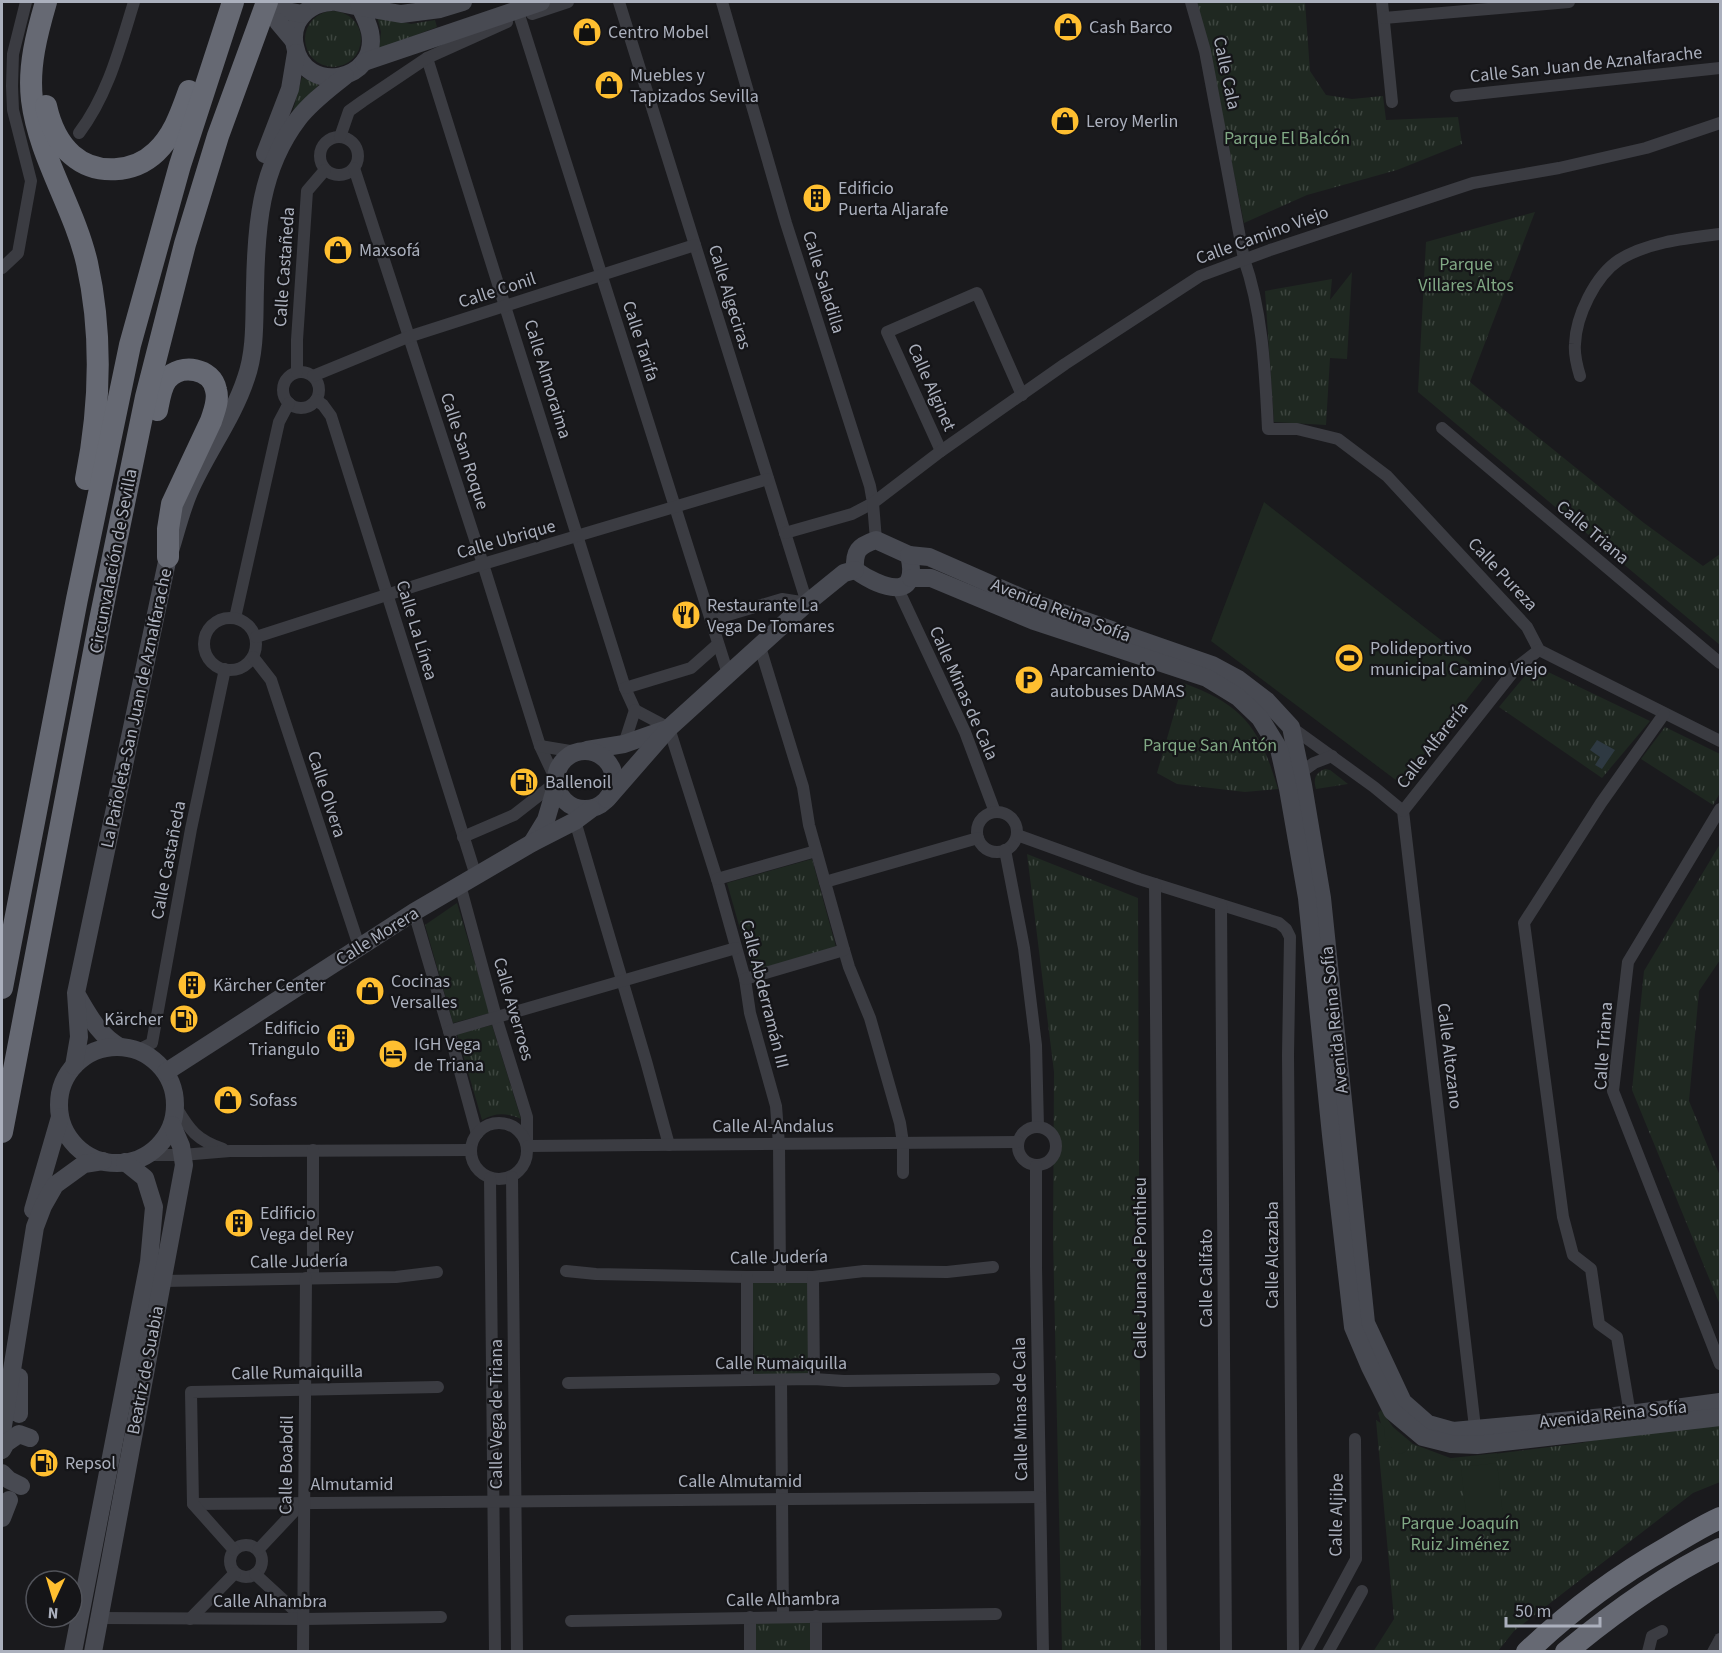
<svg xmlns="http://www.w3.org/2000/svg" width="1722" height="1653" font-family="'Source Sans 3',sans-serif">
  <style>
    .grass { fill: url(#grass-tufts) }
    .garden { fill: #1f2821 }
    .water { fill: #2e3942 }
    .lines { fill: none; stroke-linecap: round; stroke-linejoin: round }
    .street { stroke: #3b3c42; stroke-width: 12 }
    .secondary { stroke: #484a52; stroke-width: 18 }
    .highway { stroke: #666973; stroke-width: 22 }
    .labels { text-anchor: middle; stroke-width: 4.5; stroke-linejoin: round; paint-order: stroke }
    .poi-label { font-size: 18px; fill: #abb0bd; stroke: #151518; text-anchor: start }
    .street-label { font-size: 18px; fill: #abb0bd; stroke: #151518 }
    .park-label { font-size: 18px; fill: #81a985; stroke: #151518 }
  </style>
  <defs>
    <pattern id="grass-tufts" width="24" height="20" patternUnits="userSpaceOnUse" patternTransform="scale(1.5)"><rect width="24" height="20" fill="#1f2821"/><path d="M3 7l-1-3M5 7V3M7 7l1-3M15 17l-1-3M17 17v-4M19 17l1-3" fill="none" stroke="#3d453f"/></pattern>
  </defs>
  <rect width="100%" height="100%" fill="#1a1a1d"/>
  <g class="grass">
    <path d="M1197 2H1305L1310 71 1326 95 1352 99 1383 96 1386 120 1458 117 1462 144 1397 170 1307 195 1244 223 1209 51Z"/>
    <circle cx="333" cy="39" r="28"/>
    <path d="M377 16 411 24 435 20 437 27 379 49 381 32Z"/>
    <path d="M302 77 319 85 292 114Z"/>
    <path d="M1535 212 1470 382 1644 523 1703 566 1720 554V645L1418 392 1426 242Z"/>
    <path d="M1352 272 1347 359 1330 358 1326 425 1274 422 1265 291 1332 279 1330 300Z"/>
    <path d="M1536 669 1544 670 1650 721 1602 778 1499 707 1529 671Z"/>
    <path d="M1183 683C1244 705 1260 729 1278 789L1245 792 1177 784 1157 773Z"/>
    <path d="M1665 727 1720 754V793L1713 805 1641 759Z"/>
    <path d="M1325 769 1330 770 1348 784 1316 789C1313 779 1315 773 1325 769Z"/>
    <path d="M1720 844V960L1699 991 1689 1101 1720 1176V1305L1632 1090 1644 971Z"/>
    <path d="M1027 854 1138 898 1141 1651H1062L1053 1238 1054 1072Z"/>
    <path d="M812 859 836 947 752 971 727 883Z"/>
    <path d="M457 903 490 1013 453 1023 425 925Z"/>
    <path d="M492 1025 521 1119C507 1113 496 1112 482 1120L457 1034Z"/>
    <path d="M808 1280 810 1375 754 1376 752 1281Z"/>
    <path d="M1720 1414V1482L1693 1493 1514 1631 1498 1651 1373 1652 1394 1619 1376 1420 1413 1444 1453 1459 1581 1443Z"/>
    <path d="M811 1620 812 1651H755L754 1621Z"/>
  </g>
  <g class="garden">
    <path d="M1264 502 1486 675 1401 784 1211 641Z"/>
    <path d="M1381 1410 1393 1427 1412 1443C1410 1449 1403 1455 1396 1454L1384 1436 1385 1428 1381 1424 1378 1413Z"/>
    <path d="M1497 1453 1498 1457 1450 1461 1451 1458Z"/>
    <path d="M1497 1463 1504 1525 1459 1529 1458 1524 1467 1522 1461 1467Z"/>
  </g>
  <path class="water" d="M1597 740 1615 750 1602 769 1595 765 1600 757 1590 750Z"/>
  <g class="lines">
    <g class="street">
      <path d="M619 2 807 603 782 599 711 620"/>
      <path d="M722 2 786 223 870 486 873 503 852 514 785 533"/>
      <path d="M1191 2 1205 51 1244 259C1263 313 1265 372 1268 429H1297L1338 439 1387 476 1527 627 1539 650 1720 741"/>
      <path d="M1382 2 1392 102"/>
      <path d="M532 14 568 2"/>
      <path d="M520 18 728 674"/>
      <path d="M1384 18 1569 2"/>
      <path d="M427 58 625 688 635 710"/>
      <path d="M1456 96 1720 68"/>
      <path d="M79 133C108 95 120 47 134 2"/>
      <circle cx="339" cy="156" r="19"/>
      <path d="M340 137 349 111 363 101 427 58 507 22"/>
      <path d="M354 168 483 564 540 746 555 778"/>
      <path d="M2 268 18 253 31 181 13 110 12 86 13 54 26 2"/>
      <circle cx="301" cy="390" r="18"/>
      <path d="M297 372V340L307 191 325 170"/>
      <path d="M313 376 408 337 695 245"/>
      <path d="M1580 376C1577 366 1574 354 1575 344 1576 316 1595 276 1619 260 1647 242 1688 238 1720 234"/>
      <path d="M316 400 323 405 331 416 476 876"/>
      <path d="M1442 428 1720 663"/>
      <path d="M941 451 887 332 977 293 1022 395"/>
      <path d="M876 540 873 503 941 451 1065 364 1200 276 1270 250 1473 183 1559 168 1646 148 1720 123"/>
      <path d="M898 589 965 732 995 812"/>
      <path d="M235 618 279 422 289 403"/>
      <circle cx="230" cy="644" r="26"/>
      <path d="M256 637 483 564 768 479"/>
      <path d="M253 657 271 680 359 946"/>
      <path d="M625 688 691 668 718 644"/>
      <path d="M635 710 669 728 717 879 745 979 750 1013 776 1106 779 1144 780 1277"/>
      <path d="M1291 727 1374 787 1403 811 1476 1436"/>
      <path d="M624 744 635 710"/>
      <path d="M540 746 576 752"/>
      <path d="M1300 773 1314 763 1332 756"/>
      <path d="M1720 809 1628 962 1613 1091 1720 1364"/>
      <path d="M1403 811 1517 667 1539 650"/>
      <circle cx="997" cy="832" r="20"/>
      <path d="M575 821 646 1061 669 1145"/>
      <path d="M1017 835 1139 879 1279 923 1286 929 1290 937 1288 1055 1293 1652"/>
      <path d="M463 837 514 815 555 783"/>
      <path d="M1005 850 1024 948 1036 1045 1038 1127"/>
      <path d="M717 879 816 851"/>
      <path d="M825 882 978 838"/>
      <path d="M1155 884 1161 1652"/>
      <path d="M460 885 496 1017 527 1117V1143"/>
      <path d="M1221 905 1226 1652"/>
      <path d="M414 912 449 1031 477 1134"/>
      <path d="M844 950 849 967 870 1018 900 1123 903 1143V1173"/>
      <path d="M745 979 844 950 809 825 803 787 760 647"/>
      <path d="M449 1031 736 948"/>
      <path d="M138 1050 152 1043 191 829 225 669"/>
      <path d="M176 1107C190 1131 197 1140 223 1149"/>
      <circle cx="499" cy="1151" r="28"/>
      <circle cx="1037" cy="1146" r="19"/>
      <path d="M528 1146 1018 1142"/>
      <path d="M147 1155H182L230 1151 471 1150"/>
      <path d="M1036 1166V1267L1043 1652"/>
      <path d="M512 1177 517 1652"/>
      <path d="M490 1178 495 1652"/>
      <path d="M566 1271 596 1274 747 1277H813L864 1271 947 1272 993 1267"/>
      <path d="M747 1277V1380"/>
      <path d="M813 1277 814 1379"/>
      <path d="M313 1278V1150"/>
      <path d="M162 1281 396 1277 437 1272"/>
      <path d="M781 1380 783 1617"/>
      <path d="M568 1383 814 1379 844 1381 994 1379"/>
      <path d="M1630 1414 1617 1337 1599 1324 1591 1269 1573 1255 1563 1217 1524 923 1601 803 1664 714"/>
      <path d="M193 1504 1040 1497"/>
      <circle cx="246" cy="1561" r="16"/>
      <path d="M234 1550 193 1504 191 1392 438 1387"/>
      <path d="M258 1550 303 1502"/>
      <path d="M255 1574 304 1619"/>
      <path d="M816 1616V1652"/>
      <path d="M750 1617V1652"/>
      <path d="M99 1618 304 1619 441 1617"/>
      <path d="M190 1619 235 1573"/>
      <path d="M571 1621 996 1614"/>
      <path d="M303 1652 306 1278"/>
      <path d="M1306 1652 1356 1559 1355 1439"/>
      <path d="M1328 1652 1362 1591"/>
      <path d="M1648 1652 1652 1636 1662 1631"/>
      <path d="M1713 1652 1720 1639"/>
    </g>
    <g class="secondary">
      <path d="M331 2C316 3 304 10 297 23 294 30 293 38 295 46 304 96 380 82 370 32 368 23 364 15 360 7L336 2"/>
      <path d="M359 2 360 7 401 14 440 9 463 2"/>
      <path d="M281 10 303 14"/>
      <path d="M278 22 294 41"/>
      <path d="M364 62 541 2"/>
      <path d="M265 154 290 89 296 53"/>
      <path d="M876 540 909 555C921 604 879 587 855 570 854 551 858 546 876 540Z"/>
      <path d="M909 555 929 557 1034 603 1212 665 1238 679 1267 701 1291 727 1303 785 1322 898 1366 1323 1403 1402 1428 1424 1453 1431 1615 1416 1720 1402"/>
      <path d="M911 578H931L1034 621 1207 678 1238 697 1260 718 1279 749 1288 789 1307 898 1331 1135 1353 1327 1370 1367 1392 1411 1423 1437 1451 1444 1477 1445 1720 1417"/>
      <path d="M587 750 624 744 664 730"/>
      <circle cx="585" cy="780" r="29"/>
      <path d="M607 799 669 728 807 603 844 573 855 570"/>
      <path d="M532 843 546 820 556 786"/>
      <path d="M78 997C90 1017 99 1035 120 1047"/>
      <circle cx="117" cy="1105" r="58"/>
      <path d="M74 1066 79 1037 76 993 168 557C175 536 180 513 189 492 206 453 233 418 246 378 256 350 254 317 255 288 256 227 260 169 298 119 311 102 329 89 345 76"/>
      <path d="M166 1072 414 912 532 843 575 821 591 809"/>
      <path d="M33 1210 60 1117"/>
      <path d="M19 1414V1377"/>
      <path d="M2 1432 35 1227 43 1206 55 1185 84 1164 103 1161"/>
      <path d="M2 1450 6 1443 19 1434 30 1438"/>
      <path d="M2 1473 9 1480 21 1486"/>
      <path d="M2 1518 9 1500"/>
      <path d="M73 1652 149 1262 154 1207 145 1178 125 1162"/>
      <path d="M93 1652 184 1165 181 1146 172 1125"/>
    </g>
    <g class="highway">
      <path d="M46 2C37 33 28 66 32 100 39 157 74 207 87 263 103 335 100 408 86 479"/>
      <path d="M46 106C50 124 57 142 72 155 96 176 134 173 156 152 174 135 181 113 189 91"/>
      <path d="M157 410C159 400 161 386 167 379 181 363 212 368 216 390 219 401 214 411 211 421L172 504 168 529V557"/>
      <path d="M2 988 77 599 130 345 180 165 233 2"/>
      <path d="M2 1132 100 620 146 397 185 244 218 136 267 2"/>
      <path d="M1527 1652C1570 1611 1617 1576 1668 1547 1685 1537 1702 1526 1720 1518"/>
      <path d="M1566 1652C1614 1612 1664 1576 1720 1549"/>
    </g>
  </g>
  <defs>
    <g id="shop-disc" transform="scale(1.5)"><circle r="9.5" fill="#ffbf30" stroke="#151518"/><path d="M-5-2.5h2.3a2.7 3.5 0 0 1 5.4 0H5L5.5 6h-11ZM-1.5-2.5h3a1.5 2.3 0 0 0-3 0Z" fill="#111"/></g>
    <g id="building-disc" transform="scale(1.5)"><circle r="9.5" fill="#ffbf30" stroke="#151518"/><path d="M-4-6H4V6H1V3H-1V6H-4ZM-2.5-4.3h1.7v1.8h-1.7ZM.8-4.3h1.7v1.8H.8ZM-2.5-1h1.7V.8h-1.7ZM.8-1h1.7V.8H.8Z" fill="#111"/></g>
    <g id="restaurant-disc" transform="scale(1.5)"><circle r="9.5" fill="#ffbf30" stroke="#151518"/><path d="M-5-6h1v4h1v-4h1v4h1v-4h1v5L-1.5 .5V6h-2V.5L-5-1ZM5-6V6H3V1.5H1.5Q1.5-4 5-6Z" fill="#111"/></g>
    <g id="stadium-disc" transform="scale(1.5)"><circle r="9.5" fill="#ffbf30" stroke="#151518"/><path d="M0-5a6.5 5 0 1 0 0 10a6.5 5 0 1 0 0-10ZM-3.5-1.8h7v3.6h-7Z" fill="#111"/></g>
    <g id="parking-disc" transform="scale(1.5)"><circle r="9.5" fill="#ffbf30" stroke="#151518"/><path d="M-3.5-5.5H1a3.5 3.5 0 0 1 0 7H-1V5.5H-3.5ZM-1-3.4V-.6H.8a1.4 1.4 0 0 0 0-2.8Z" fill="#111"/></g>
    <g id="fuel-disc" transform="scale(1.5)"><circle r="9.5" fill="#ffbf30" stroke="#151518"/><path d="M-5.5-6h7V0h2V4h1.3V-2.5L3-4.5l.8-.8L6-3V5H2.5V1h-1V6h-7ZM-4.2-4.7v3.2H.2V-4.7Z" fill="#111"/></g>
    <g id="hotel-disc" transform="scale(1.5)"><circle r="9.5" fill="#ffbf30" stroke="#151518"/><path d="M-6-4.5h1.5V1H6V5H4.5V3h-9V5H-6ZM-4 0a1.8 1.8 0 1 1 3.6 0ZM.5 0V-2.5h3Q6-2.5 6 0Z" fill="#111"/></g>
  </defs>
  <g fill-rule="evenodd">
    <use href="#shop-disc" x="1068" y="27"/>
    <use href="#shop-disc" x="587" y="32"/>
    <use href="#shop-disc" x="609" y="85"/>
    <use href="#shop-disc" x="1065" y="121"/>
    <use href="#building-disc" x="817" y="198"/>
    <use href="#shop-disc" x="338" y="250"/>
    <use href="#restaurant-disc" x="686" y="615"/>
    <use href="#stadium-disc" x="1349" y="658"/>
    <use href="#parking-disc" x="1029" y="680"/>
    <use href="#fuel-disc" x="524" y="782"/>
    <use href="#building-disc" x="192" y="985"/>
    <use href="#shop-disc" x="370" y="991"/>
    <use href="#fuel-disc" x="184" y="1019"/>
    <use href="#building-disc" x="341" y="1038"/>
    <use href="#hotel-disc" x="393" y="1054"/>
    <use href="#shop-disc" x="228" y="1100"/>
    <use href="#building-disc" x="239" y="1223"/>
    <use href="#fuel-disc" x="44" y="1463"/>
  </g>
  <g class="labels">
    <g class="poi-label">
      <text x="1089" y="33">Cash Barco</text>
      <text x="608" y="38">Centro Mobel</text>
      <text x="630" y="81">Muebles y<tspan x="630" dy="21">Tapizados Sevilla</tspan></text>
      <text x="1086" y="127">Leroy Merlin</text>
      <text x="838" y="194">Edificio<tspan x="838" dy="21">Puerta Aljarafe</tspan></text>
      <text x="359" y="256">Maxsofá</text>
      <text x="707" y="611">Restaurante La<tspan x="707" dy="21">Vega De Tomares</tspan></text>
      <text x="1370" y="654">Polideportivo<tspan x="1370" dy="21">municipal Camino Viejo</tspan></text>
      <text x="1050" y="676">Aparcamiento<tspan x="1050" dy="21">autobuses DAMAS</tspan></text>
      <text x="545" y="788">Ballenoil</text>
      <text x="391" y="987">Cocinas<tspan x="391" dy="21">Versalles</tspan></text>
      <text x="213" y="991">Kärcher Center</text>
      <text x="163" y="1025" text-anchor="end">Kärcher</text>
      <text x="320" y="1034" text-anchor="end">Edificio<tspan x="320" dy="21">Triangulo</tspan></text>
      <text x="414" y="1050">IGH Vega<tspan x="414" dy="21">de Triana</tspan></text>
      <text x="249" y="1106">Sofass</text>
      <text x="260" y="1219">Edificio<tspan x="260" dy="21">Vega del Rey</tspan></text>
      <text x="65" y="1469">Repsol</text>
    </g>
    <g class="street-label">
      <text transform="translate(1586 64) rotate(-6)" y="6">Calle San Juan de Aznalfarache</text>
      <text transform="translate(1227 73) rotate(78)" y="6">Calle Cala</text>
      <text transform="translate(1262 235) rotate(-20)" y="6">Calle Camino Viejo</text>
      <text transform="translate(284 267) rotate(-86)" y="6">Calle Castañeda</text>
      <text transform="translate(824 282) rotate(73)" y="6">Calle Saladilla</text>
      <text transform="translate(497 290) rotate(-18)" y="6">Calle Conil</text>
      <text transform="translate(730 297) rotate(73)" y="6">Calle Algeciras</text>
      <text transform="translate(641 341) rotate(72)" y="6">Calle Tarifa</text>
      <text transform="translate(548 379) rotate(73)" y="6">Calle Almoraima</text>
      <text transform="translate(932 387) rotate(66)" y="6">Calle Alginet</text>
      <text transform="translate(465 451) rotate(72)" y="6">Calle San Roque</text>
      <text transform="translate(1593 532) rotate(40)" y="6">Calle Triana</text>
      <text transform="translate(506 539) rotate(-16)" y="6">Calle Ubrique</text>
      <text transform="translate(113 561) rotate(-79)" y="6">Circunvalación de Sevilla</text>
      <text transform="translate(1503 574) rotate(47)" y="6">Calle Pureza</text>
      <text transform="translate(1061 610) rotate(21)" y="6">Avenida Reina Sofía</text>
      <text transform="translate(417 630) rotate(73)" y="6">Calle La Línea</text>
      <text transform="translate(964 693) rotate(66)" y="6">Calle Minas de Cala</text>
      <text transform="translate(136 708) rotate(-78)" y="6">La Pañoleta-San Juan de Aznalfarache</text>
      <text transform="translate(1432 745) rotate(-52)" y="6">Calle Alfarería</text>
      <text transform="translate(327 794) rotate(72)" y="6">Calle Olvera</text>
      <text transform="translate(168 860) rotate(-79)" y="6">Calle Castañeda</text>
      <text transform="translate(377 936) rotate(-32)" y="6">Calle Morera</text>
      <text transform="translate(765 994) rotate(76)" y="6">Calle Abderramán III</text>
      <text transform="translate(514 1009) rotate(74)" y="6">Calle Averroes</text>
      <text transform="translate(1334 1020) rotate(-96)" y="6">Avenida Reina Sofía</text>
      <text transform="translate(1603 1046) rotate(-86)" y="6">Calle Triana</text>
      <text transform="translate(1450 1056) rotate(83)" y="6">Calle Altozano</text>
      <text x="773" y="1132">Calle Al-Andalus</text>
      <text transform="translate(1272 1255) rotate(-90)" y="6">Calle Alcazaba</text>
      <text transform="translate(779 1257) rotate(-1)" y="6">Calle Judería</text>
      <text transform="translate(299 1261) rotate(-1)" y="6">Calle Judería</text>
      <text transform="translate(1140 1268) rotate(-90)" y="6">Calle Juana de Ponthieu</text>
      <text transform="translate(1206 1278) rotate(-90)" y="6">Calle Califato</text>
      <text x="781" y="1369">Calle Rumaiquilla</text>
      <text transform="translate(145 1370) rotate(-79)" y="6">Beatriz de Suabia</text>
      <text transform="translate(297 1372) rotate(-1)" y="6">Calle Rumaiquilla</text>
      <text transform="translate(1020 1409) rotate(-91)" y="6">Calle Minas de Cala</text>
      <text transform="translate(496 1414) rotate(-90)" y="6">Calle Vega de Triana</text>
      <text transform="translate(1613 1414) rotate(-6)" y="6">Avenida Reina Sofía</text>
      <text transform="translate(286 1465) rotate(-89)" y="6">Calle Boabdil</text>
      <text x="740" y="1487">Calle Almutamid</text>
      <text x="352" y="1490">Almutamid</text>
      <text transform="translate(1336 1515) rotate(-89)" y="6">Calle Aljibe</text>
      <text transform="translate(783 1599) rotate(-1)" y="6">Calle Alhambra</text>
      <text x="270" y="1607">Calle Alhambra</text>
    </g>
    <g class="park-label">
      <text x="1287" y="144">Parque El Balcón</text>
      <text x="1466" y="270">Parque<tspan x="1466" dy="21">Villares Altos</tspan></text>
      <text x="1210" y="751">Parque San Antón</text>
      <text x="1460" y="1529">Parque Joaquín<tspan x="1460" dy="21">Ruiz Jiménez</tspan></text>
    </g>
  </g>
  <rect width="1722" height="1653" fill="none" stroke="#abb0bd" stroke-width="6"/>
  <g transform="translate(54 1599) rotate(184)"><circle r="28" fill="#151518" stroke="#51535a" stroke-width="1.5"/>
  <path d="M0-4.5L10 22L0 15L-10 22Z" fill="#ffbf30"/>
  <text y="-9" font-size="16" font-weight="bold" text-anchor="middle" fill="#abb0bd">N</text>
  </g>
  <path d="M1506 1617v9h94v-9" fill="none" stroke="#abb0bd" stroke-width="3"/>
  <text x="1515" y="1617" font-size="18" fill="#abb0bd" stroke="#151518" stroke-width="4.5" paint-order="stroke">50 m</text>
</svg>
